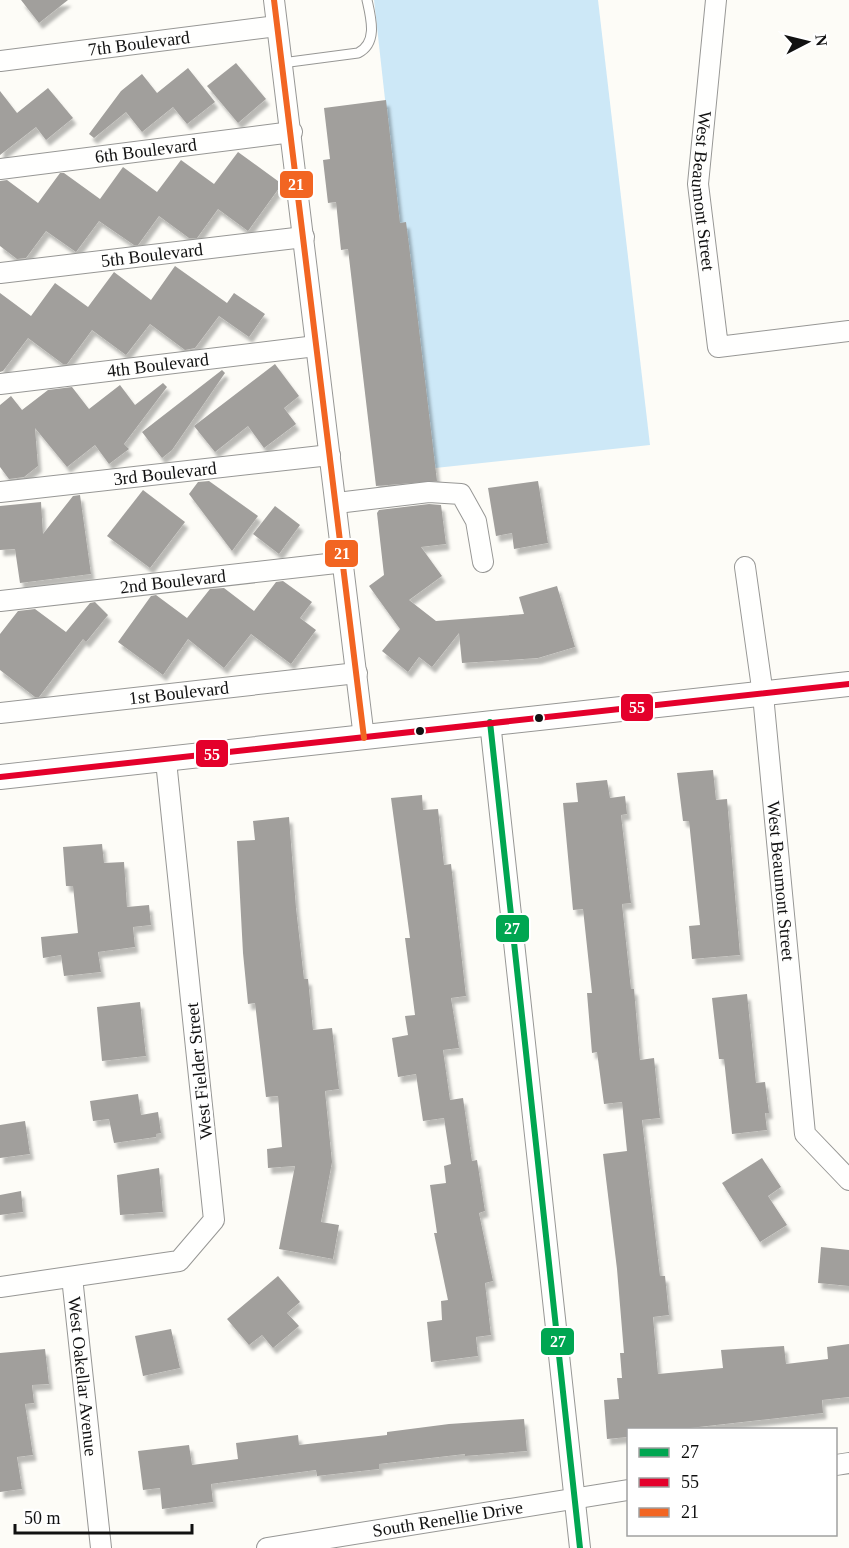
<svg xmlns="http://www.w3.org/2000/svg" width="849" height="1548" font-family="Georgia,serif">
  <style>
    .water { fill: #cde8f7 }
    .building { fill: #a19f9c; filter: url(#shadow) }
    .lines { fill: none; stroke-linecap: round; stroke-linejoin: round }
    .service-casing { stroke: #979795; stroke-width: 11 }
    .minor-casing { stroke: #979795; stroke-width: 22 }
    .tertiary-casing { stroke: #979795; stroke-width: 26 }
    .service { stroke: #fffffe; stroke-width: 9 }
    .minor { stroke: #fffffe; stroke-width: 20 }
    .tertiary { stroke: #fffffe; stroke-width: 24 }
    .bus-1-casing { stroke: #fff; stroke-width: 10 }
    .bus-2-casing { stroke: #fff; stroke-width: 10 }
    .bus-3-casing { stroke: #fff; stroke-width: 10 }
    .bus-1 { stroke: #00a651; stroke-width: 6 }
    .bus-2 { stroke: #e4002b; stroke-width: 6 }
    .bus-3 { stroke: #f26522; stroke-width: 6 }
    .bus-dot { fill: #111; stroke: #fff; stroke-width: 2 }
    .labels { text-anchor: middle; stroke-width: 6; stroke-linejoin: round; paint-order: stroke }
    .street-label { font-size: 18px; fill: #111; stroke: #fff }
    .line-badge { stroke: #fff; stroke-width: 2 }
    .badge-label { font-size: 16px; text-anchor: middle; font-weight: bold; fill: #fff }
  </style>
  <defs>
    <filter id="shadow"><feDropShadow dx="3.5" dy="6" stdDeviation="1.5" flood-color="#0004"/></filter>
  </defs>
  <rect width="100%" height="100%" fill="#fdfcf7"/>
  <path class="water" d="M374 0H598L650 445 426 469Z"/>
  <g class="building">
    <path d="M21 0H68L39 23Z"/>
    <path d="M236 63 266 99 238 123 207 86Z"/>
    <path d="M188 68 215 102 187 124 173 107 142 132 126 112 94 138 89 134 121 91 142 74 157 93Z"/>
    <path d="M48 88 73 118 46 140 36 127 0 155V91L17 113Z"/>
    <path d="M386 100 400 223 406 222 409 245 437 481 376 486 348 249 341 250 336 202 328 203 323 160 330 159 324 108Z"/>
    <path d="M238 152 282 184 248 231 218 209 197 238H189L159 216 138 245H134L99 221 76 252 46 231 26 258 17 259 0 246V181L7 180 38 203 60 173H64L100 199 123 167 157 192 181 160 214 184Z"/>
    <path d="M175 266 227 303 234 293 265 314 249 337 219 316 195 348 185 350 150 324 126 355 92 330 67 364H63L28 338 3 371 0 372V293L31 316 55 283 88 307 114 272 151 300Z"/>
    <path d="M275 364 299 396 284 408 296 424 264 448 248 426 215 452 194 426Z"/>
    <path d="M222 370 225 373 172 450 162 458 142 432Z"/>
    <path d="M163 383 167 387 124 444 129 449 109 464 95 445 67 467 35 428 38 466 24 477 9 479 0 467V405L11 396 22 410 48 390 72 387 89 409 120 385 135 405Z"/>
    <path d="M209 481 258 516 232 551 189 494 198 482Z"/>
    <path d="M538 481 548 543 514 549 512 533 496 536 488 488Z"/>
    <path d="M143 490 185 522 150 568 107 536Z"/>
    <path d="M80 495 91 574 20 583 15 549 0 550V506L41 502 43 534 73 496Z"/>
    <path d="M429 504 441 505 446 544 421 547 442 576 409 600 436 621 524 614 519 597 557 586 575 647 538 658 462 663 459 633 432 667 419 657 408 672 382 651 400 629 369 586 384 575 377 513 379 510Z"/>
    <path d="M275 506 300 525 279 554 253 534Z"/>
    <path d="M283 581 312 602 300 618 316 630 291 664 251 634 224 668 188 639 163 675 118 642 151 596 156 595 187 618 210 589 224 588 254 611 276 582Z"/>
    <path d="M95 602 108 615 86 642 83 639 39 697H35L0 670V634L18 611 35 609 66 632 90 603Z"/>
    <path d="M713 770 716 800 727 799 740 955 692 959 689 926 700 925 689 821H683L677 773Z"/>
    <path d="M607 780 610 798 625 796 627 814 621 815 631 903 622 904 631 989H634L640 1060 654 1058 660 1118 642 1120 660 1276H665L669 1315 653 1317 658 1374 723 1368 721 1350 784 1346 786 1364 828 1359 827 1347 849 1344V1397L822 1400 823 1413 672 1430H628V1437L607 1439 604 1400 619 1399 617 1378H622L620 1353H624L617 1269 603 1154 627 1151 622 1102 604 1104 597 1052 592 1053 587 993H592L583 909 573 910 563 803 578 802 576 783Z"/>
    <path d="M422 795 423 810 438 809 444 865 451 864 466 996 451 998 459 1048 443 1050 450 1100 463 1098 472 1161 477 1160 485 1211 479 1213 493 1281 485 1283 491 1335 476 1337 478 1356 431 1362 427 1322 442 1320 441 1301 448 1300 434 1233H437L430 1185 446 1183 444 1166 451 1164 444 1118 423 1121 416 1074 398 1077 392 1038 408 1035 405 1016 415 1015 405 938H410L391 798Z"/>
    <path d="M289 817 296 908 304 979H308L313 1030 332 1028 339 1089 325 1091 332 1162 321 1222 339 1225 333 1259 279 1249 295 1166 268 1168 267 1149 282 1147 278 1096 266 1097 255 1003 248 1004 243 953 237 841 255 840 253 821Z"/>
    <path d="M102 844 104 863 124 862 127 907 149 905 151 925 133 927 135 947 98 952 101 972 64 976 61 955 43 958 41 937 78 933 73 886H66L63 847Z"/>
    <path d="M747 994 756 1083 765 1082 769 1113H765L767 1130 732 1134 724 1059H719L712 998Z"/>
    <path d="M140 1002 146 1056 102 1061 97 1007Z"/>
    <path d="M138 1094 141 1115 158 1112 161 1133 156 1134V1137L114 1143 109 1119 93 1121 90 1101Z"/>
    <path d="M25 1121 30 1154 0 1158V1125Z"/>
    <path d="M762 1158 781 1187 768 1196 787 1225 760 1242 722 1183Z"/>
    <path d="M159 1168 163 1212 120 1215 117 1175Z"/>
    <path d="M21 1191 23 1212 0 1215V1195Z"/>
    <path d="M821 1247 849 1250V1286L818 1283Z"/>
    <path d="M278 1276 300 1302 287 1313 299 1326 273 1348 262 1335 249 1345 227 1319Z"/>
    <path d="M171 1329 180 1368 143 1376 135 1336Z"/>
    <path d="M45 1349 49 1384 32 1385 34 1403 25 1404 33 1455 17 1457 22 1489 0 1492V1353Z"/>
    <path d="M524 1419 527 1451 465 1456V1454L379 1464V1469L317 1476 316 1470 211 1484 213 1502 162 1509 160 1488 143 1490 138 1451 189 1445 192 1465 238 1459 236 1443 298 1435 299 1445 387 1435V1432L449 1424Z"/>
  </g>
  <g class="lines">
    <g class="service-casing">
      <path id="service" d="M282 63 358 53C378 43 371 18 367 0"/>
    </g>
    <g class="minor-casing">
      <g id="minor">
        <path d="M274 0 364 738"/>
        <path id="s1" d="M716 0 698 184 718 347 849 331"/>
        <path id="s2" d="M0 61 277 26"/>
        <path id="s3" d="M0 169 292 132"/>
        <path id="s4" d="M0 273 304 237"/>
        <path id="s5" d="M0 384 316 346"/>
        <path id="s6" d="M0 492 330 455"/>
        <path d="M337 503 429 492 461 494 476 521 483 562"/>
        <path id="s7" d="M745 567 763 695 805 1134 849 1180"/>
        <path id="s8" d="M0 601 345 562"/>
        <path id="s9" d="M0 713 357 673"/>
        <path d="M490 722 580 1548"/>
        <path id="s10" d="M72 1277 101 1548"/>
        <path d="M0 1287 179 1261 214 1220 166 761"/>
        <path d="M836 1465 849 1463"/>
        <path id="s11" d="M267 1548 628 1490"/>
      </g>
    </g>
    <g class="tertiary-casing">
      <path id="tertiary" d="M0 777 849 684"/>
    </g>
    <use href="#service" class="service"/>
    <use href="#minor" class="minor"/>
    <use href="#tertiary" class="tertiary"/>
    <g class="bus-1-casing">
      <path id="bus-1" d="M490 722 580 1548"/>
    </g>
    <g class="bus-2-casing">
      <path id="bus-2" d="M0 777 849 684"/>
    </g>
    <g class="bus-3-casing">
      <path id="bus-3" d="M274 0 364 738"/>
    </g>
    <use href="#bus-1" class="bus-1"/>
    <use href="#bus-2" class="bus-2"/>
    <use href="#bus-3" class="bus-3"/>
  </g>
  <g class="bus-dot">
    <circle cx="539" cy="718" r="5"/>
    <circle cx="420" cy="731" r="5"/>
  </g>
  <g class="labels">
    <g class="street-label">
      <text dy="6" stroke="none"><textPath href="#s2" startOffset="140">7th Boulevard</textPath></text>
      <text dy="6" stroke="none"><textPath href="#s3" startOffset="147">6th Boulevard</textPath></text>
      <text dy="6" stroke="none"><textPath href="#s1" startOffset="192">West Beaumont Street</textPath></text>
      <text dy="6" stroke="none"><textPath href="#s4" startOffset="153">5th Boulevard</textPath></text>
      <text dy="6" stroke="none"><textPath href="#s5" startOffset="159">4th Boulevard</textPath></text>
      <text dy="6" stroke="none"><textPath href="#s6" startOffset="166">3rd Boulevard</textPath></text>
      <text dy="6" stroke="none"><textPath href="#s8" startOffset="174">2nd Boulevard</textPath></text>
      <text dy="6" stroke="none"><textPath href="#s9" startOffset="180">1st Boulevard</textPath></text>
      <text dy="6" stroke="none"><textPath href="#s7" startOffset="316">West Beaumont Street</textPath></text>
      <text transform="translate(199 1071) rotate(-96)" y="6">West Fielder Street</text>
      <text dy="6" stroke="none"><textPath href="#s10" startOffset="100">West Oakellar Avenue</textPath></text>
      <text dy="6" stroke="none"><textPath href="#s11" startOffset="183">South Renellie Drive</textPath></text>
    </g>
  </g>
  <g class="line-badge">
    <rect x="279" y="170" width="35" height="29" rx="6" fill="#f26522"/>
    <rect x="324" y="539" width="35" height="29" rx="6" fill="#f26522"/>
    <rect x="620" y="693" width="34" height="29" rx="6" fill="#e4002b"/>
    <rect x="195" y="739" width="34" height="29" rx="6" fill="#e4002b"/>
    <rect x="495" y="914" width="35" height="29" rx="6" fill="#00a651"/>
    <rect x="540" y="1327" width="35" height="29" rx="6" fill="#00a651"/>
  </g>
  <g class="badge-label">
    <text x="296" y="190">21</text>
    <text x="342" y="559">21</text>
    <text x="637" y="713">55</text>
    <text x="212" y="760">55</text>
    <text x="512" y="934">27</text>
    <text x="558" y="1347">27</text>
  </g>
  <rect x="627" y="1428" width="210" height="108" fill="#ffffff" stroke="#a0a0a0" stroke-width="1.5"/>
  <rect x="639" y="1448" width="30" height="9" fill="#00a651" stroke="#a0a0a0" stroke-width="1.5"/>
  <text x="681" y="1458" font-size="18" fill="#111111">27</text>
  <rect x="639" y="1478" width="30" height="9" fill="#e4002b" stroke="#a0a0a0" stroke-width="1.5"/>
  <text x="681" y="1488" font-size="18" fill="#111111">55</text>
  <rect x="639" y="1508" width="30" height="9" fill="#f26522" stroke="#a0a0a0" stroke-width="1.5"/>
  <text x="681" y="1518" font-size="18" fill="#111111">21</text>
  <g transform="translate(807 42) rotate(83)" stroke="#ffffff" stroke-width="4.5" paint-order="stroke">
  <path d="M0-4.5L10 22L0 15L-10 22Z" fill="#111111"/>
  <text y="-9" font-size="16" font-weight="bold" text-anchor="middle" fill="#111111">N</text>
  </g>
  <path d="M15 1524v9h177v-9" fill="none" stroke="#111111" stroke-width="3"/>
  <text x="24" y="1524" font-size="18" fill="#111111" stroke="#ffffff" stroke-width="4.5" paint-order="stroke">50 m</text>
</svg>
